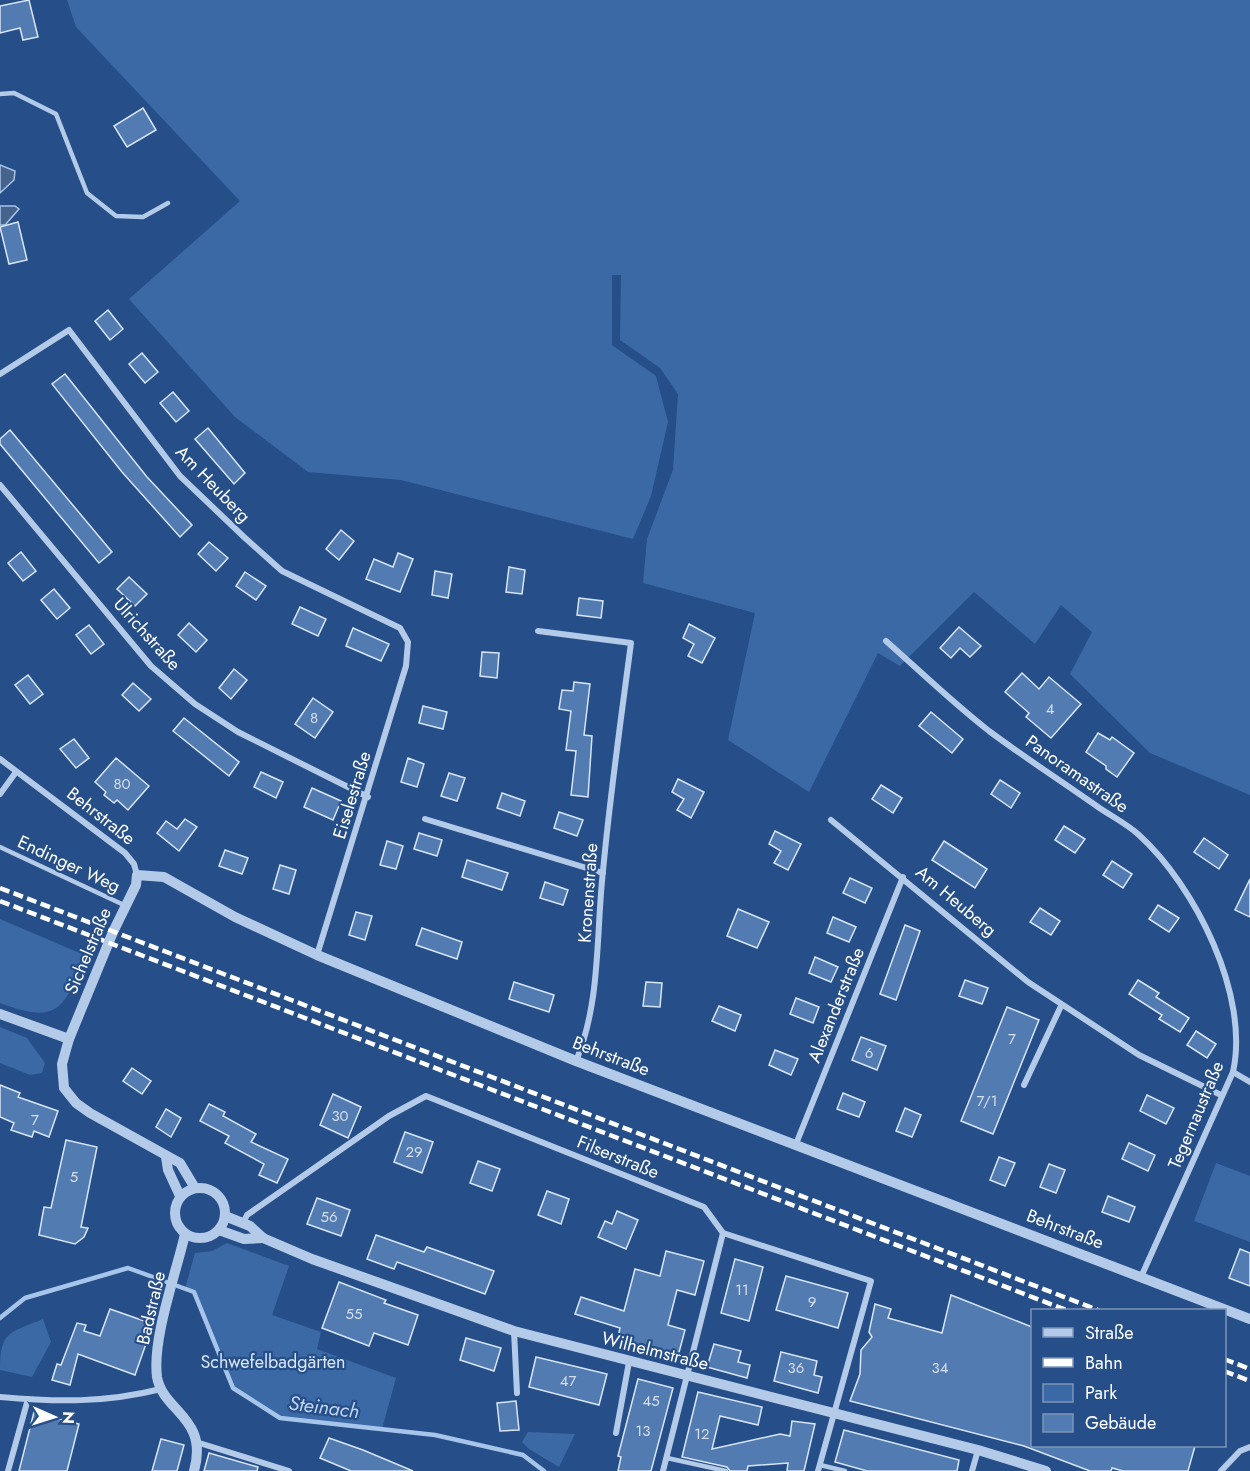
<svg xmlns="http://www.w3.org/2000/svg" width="1250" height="1471" font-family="Jost,sans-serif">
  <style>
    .green { fill: #3a69a6 }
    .water { fill: #46638c; stroke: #a7c5ea; stroke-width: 1.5 }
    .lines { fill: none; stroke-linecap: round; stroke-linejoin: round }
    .stream { stroke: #a7c5ea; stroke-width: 4.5 }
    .building { fill: #527bb2; stroke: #d7e5f7; stroke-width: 1.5 }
    .service { stroke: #b3cae9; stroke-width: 4.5 }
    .minor { stroke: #b3cae9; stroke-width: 6 }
    .tertiary { stroke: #b3cae9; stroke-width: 10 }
    .rail { stroke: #fff; stroke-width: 4.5; stroke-dasharray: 10 4.5; stroke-linecap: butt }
    .labels { text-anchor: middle; stroke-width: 4.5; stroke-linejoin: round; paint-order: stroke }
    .number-label { font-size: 15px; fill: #d4deec }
    .street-label { font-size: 18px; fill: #fff; stroke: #264f89 }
    .park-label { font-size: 18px; fill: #d7e5f7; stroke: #264f89 }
    .water-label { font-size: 20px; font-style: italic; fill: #bfd4f0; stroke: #264f89 }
  </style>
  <rect width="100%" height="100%" fill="#264f89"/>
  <g class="green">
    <path d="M67 0H1250V795L1150 753 1070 674 1092 632 1061 605 1035 644 974 592 900 666 878 653 809 792 728 740 755 613 643 583 647 539 673 470 678 394 660 368 620 340 621 275H612V345L656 376 668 422 651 496 633 539 401 480 308 472 235 417 129 299 240 201 76 27Z"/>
    <path d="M0 919 82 954 87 960C61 1009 59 1025 0 1003Z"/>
    <path d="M0 1027 27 1038 45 1063 42 1073 30 1075 0 1063Z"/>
    <path d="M1216 1163 1250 1176V1242L1194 1221Z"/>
    <path d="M227 1243 289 1266 272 1315 321 1332 317 1349 396 1378 382 1429 280 1418 233 1388 195 1292 185 1289 195 1253 212 1251Z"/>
    <path d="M43 1319 51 1342 32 1377 0 1370C0 1330 10 1333 43 1319Z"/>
    <path d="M528 1432 575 1434 559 1467 529 1449 522 1442Z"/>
  </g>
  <g class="water">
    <path d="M0 165 15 171 14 180 0 193Z"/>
    <path d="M0 206H15L19 209 5 225H0Z"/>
  </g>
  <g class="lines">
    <path class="stream" d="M0 1318 25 1298 128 1268 194 1292 233 1388 280 1418 435 1435 523 1455 544 1471"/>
  </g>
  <g class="building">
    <path d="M29 0 38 37 23 40 20 28 0 33V6Z"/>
    <path d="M143 108 156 130 127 147 114 126Z"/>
    <path d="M18 222 27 260 9 264 0 227Z"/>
    <path d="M108 310 123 329 110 340 95 321Z"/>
    <path d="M142 353 158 372 145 383 129 364Z"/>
    <path d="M65 374 147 477 192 525 180 537 122 472 52 384Z"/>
    <path d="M173 392 189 411 176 422 160 403Z"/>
    <path d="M208 428 245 473 234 484 195 439Z"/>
    <path d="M10 430 112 552 99 563 0 444V439Z"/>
    <path d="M341 530 354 541 339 560 326 549Z"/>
    <path d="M209 542 228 558 216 571 198 554Z"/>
    <path d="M21 552 36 571 23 581 8 563Z"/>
    <path d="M398 553 413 559 400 592 366 579 374 559 393 567Z"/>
    <path d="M509 567 525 570 522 594 506 592Z"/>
    <path d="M435 571 452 574 448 598 432 595Z"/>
    <path d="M245 572 266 586 256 600 236 586Z"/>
    <path d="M129 577 147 594 135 606 117 589Z"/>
    <path d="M54 589 70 608 57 619 41 600Z"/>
    <path d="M579 598 603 601 601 618 577 615Z"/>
    <path d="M300 607 326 619 318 636 292 624Z"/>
    <path d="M189 623 207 640 196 652 178 635Z"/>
    <path d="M689 624 715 638 702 663 688 656 694 644 683 638Z"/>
    <path d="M89 625 104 644 91 654 76 635Z"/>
    <path d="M959 627 981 646 970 657 960 648 951 658 940 648Z"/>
    <path d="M353 628 389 644 381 661 346 646Z"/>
    <path d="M482 652 499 653 497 678 480 676Z"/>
    <path d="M234 669 247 680 231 699 219 688Z"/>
    <path d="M1022 673 1039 689 1049 677 1081 704 1051 738 1026 717 1029 713 1005 692Z"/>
    <path d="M28 675 43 694 30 704 15 685Z"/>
    <path d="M574 682 590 684 584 735 592 736 588 797 571 795 576 751 566 750 571 711 559 709 562 690 573 691Z"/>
    <path d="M133 683 151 699 139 711 122 695Z"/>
    <path d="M313 698 333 712 315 738 295 724Z"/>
    <path d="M423 706 447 712 443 729 419 723Z"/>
    <path d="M931 712 963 739 952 753 919 726Z"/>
    <path d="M184 718 239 762 229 776 173 731Z"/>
    <path d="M1098 733 1110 740 1112 737 1134 753 1117 777 1106 769V766L1086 752Z"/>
    <path d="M74 739 89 758 76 768 60 749Z"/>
    <path d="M116 758 149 786 128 810 117 800 114 803 104 795 106 792 95 782Z"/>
    <path d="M408 758 424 764 417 787 401 782Z"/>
    <path d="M261 772 283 782 276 798 254 787Z"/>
    <path d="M449 773 465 778 457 801 441 796Z"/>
    <path d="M678 779 704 792 691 818 677 810 684 799 672 792Z"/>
    <path d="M1000 780 1020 793 1011 808 991 794Z"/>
    <path d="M881 785 902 798 893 813 872 799Z"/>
    <path d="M312 788 341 801 333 820 304 807Z"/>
    <path d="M502 793 525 801 520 816 497 808Z"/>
    <path d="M559 812 583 820 577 836 554 828Z"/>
    <path d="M185 819 197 827 179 851 157 833 166 821 177 829Z"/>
    <path d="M1064 826 1085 839 1075 853 1055 840Z"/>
    <path d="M775 831 801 844 788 870 774 863 781 851 769 844Z"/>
    <path d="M419 833 442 840 437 856 414 849Z"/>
    <path d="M1204 838 1228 855 1219 869 1194 852Z"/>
    <path d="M387 841 403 846 396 869 380 865Z"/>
    <path d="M944 841 987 869 975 888 932 860Z"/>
    <path d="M225 850 248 858 242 874 219 866Z"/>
    <path d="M467 860 508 873 502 890 462 877Z"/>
    <path d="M1112 861 1132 874 1123 888 1103 875Z"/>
    <path d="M280 865 296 870 289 894 273 889Z"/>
    <path d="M850 878 872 888 865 903 843 893Z"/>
    <path d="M1250 879V917L1235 910Z"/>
    <path d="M545 882 568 890 563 905 540 898Z"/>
    <path d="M1158 905 1179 918 1169 932 1149 919Z"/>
    <path d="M1040 908 1060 921 1051 935 1030 922Z"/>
    <path d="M738 909 769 922 757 948 727 936Z"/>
    <path d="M356 912 372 916 365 940 349 935Z"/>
    <path d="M833 917 856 927 849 942 827 933Z"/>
    <path d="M905 925 920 931 896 1000 880 994Z"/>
    <path d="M422 928 462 942 457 959 416 945Z"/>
    <path d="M815 957 838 967 831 982 809 973Z"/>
    <path d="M965 980 988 988 982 1004 959 996Z"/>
    <path d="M1138 980 1159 993 1156 997 1189 1018 1180 1032 1159 1019 1162 1015 1129 994Z"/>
    <path d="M514 982 554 995 549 1012 509 999Z"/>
    <path d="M646 982 662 983 660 1007 643 1006Z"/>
    <path d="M796 998 819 1007 813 1023 790 1014Z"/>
    <path d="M719 1006 741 1015 735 1031 712 1021Z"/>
    <path d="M1007 1007 1039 1020 993 1134 961 1121Z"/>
    <path d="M1196 1031 1216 1044 1207 1058 1187 1045Z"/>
    <path d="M861 1037 886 1046 877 1070 852 1060Z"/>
    <path d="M775 1050 798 1059 791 1075 769 1065Z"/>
    <path d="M132 1068 151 1081 142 1094 123 1081Z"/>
    <path d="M0 1085 20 1093 18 1097 58 1111 49 1137 34 1131 32 1137 11 1130 14 1123 0 1117Z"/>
    <path d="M843 1093 865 1102 859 1117 837 1109Z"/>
    <path d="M333 1094 361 1107 348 1138 320 1125Z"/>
    <path d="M1147 1095 1174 1108 1166 1124 1140 1111Z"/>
    <path d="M209 1104 225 1112 223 1116 256 1134 251 1142 288 1159 277 1183 259 1175 264 1164 225 1143 229 1136 200 1121Z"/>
    <path d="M905 1108 921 1115 912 1137 896 1131Z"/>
    <path d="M166 1109 181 1118 171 1137 156 1127Z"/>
    <path d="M405 1132 433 1142 422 1173 394 1162Z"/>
    <path d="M66 1140 97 1147 81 1227 88 1228 84 1237 75 1244 39 1235 44 1207 51 1208Z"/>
    <path d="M1129 1143 1155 1155 1148 1171 1122 1159Z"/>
    <path d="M999 1157 1015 1163 1005 1186 990 1180Z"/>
    <path d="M478 1161 500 1169 492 1191 470 1183Z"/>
    <path d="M1049 1164 1065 1170 1056 1193 1040 1187Z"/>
    <path d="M547 1191 569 1199 561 1224 538 1215Z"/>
    <path d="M1108 1196 1135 1207 1129 1222 1102 1212Z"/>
    <path d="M317 1198 350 1210 341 1236 307 1224Z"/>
    <path d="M617 1211 638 1220 626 1249 598 1237 605 1221 612 1224Z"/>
    <path d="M376 1235 424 1252 427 1247 494 1271 485 1294 397 1262 394 1269 367 1259Z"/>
    <path d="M1240 1249 1250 1253V1286L1229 1278Z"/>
    <path d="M666 1251 704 1261 695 1295 677 1290 668 1325 685 1330 678 1356 617 1341 620 1328 575 1314 581 1297 624 1311 635 1269 660 1276Z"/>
    <path d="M735 1259 763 1267 749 1321 721 1313Z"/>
    <path d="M786 1276 848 1293 838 1328 776 1310Z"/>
    <path d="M339 1282 386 1300 384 1303 418 1315 408 1345 374 1333 369 1346 322 1328Z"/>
    <path d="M951 1295 1032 1327V1446H1195L1188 1471H1123L1112 1468 1111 1471H1090L1024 1446 850 1401 860 1374 861 1350 872 1337 869 1332 875 1304 891 1309 888 1318 942 1333Z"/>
    <path d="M110 1309 153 1324 135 1375 78 1354 70 1385 52 1380 57 1364 61 1365 77 1323 86 1325 84 1331 100 1336Z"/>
    <path d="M466 1338 501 1348 494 1371 460 1360Z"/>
    <path d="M714 1344 741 1351 738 1362 750 1365 747 1378 707 1367Z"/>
    <path d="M781 1352 817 1361 814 1375 822 1377 818 1393 774 1381Z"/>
    <path d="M536 1357 607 1374 599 1405 529 1387Z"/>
    <path d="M638 1379 673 1388 651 1471H618L621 1457 618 1456Z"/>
    <path d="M698 1392 762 1407 758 1425 720 1416 712 1449 780 1434 790 1436 792 1421 815 1424 804 1471H787L788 1463 748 1466 747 1471H730L727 1467 682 1457Z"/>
    <path d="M516 1401 519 1430 500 1431 497 1403Z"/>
    <path d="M34 1412 79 1424 67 1471H19Z"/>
    <path d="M844 1430 959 1460 957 1471H867L835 1462Z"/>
    <path d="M329 1438 363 1450 413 1471H351L320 1458Z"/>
    <path d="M161 1439 184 1445 177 1471H152Z"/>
    <path d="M209 1453 258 1467 257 1471H204Z"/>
  </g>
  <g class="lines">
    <g class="service">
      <path d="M0 94 14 93 56 114 87 193 116 216 143 217 168 203"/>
      <path d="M0 847 126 906"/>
      <path d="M667 1458 726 1471"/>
      <path d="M820 1465 845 1471"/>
    </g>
    <g class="minor">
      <path d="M0 374 69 330 180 476 244 537 282 571 400 628 408 642 406 666 317 955"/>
      <path d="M0 485 151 666 195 704 238 732 368 797"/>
      <path d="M538 631 631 643C621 719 610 795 603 871 596 933 601 1002 576 1061"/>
      <path d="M886 641C920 671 953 703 989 731 1024 757 1061 781 1098 807 1111 816 1127 824 1139 835 1195 886 1250 995 1233 1072L1141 1277"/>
      <path d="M0 759 125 853 134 864 137 875"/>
      <path d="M0 794 16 772"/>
      <path d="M425 819 603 873"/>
      <path d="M831 820 1028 982 1139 1055 1221 1095"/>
      <path d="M1233 1072 1250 1082"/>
      <path d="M1024 1085 1061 1006"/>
      <path d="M796 1144 903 877"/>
      <path d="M243 1223 247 1215 389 1116 426 1096 704 1207 723 1233 871 1281 818 1471"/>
      <path d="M514 1331 517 1393"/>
      <path d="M0 1397C57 1402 105 1403 161 1389"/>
      <path d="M616 1433 629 1362"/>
      <path d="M196 1442 289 1471"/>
      <path d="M8 1471 28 1399"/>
      <path d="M663 1471 723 1233"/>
      <path d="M972 1471 978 1450"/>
      <path d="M1221 1471 1240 1451 1250 1447"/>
    </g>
    <g class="tertiary">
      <path d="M0 1014 69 1039"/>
      <path d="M166 1157 168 1170 180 1196"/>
      <circle cx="200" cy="1213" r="25"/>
      <path d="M195 1188 180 1163 90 1113 76 1103 64 1088 62 1064 69 1039 113 932 136 885 137 875 164 877 235 917 317 955 576 1061 1250 1319"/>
      <path d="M225 1216 250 1226 263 1238 312 1259 514 1331 978 1450 1046 1471"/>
      <path d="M219 1230 244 1239 263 1238"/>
      <path d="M185 1234C176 1274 152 1338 157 1377 163 1412 209 1417 194 1471"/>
    </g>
    <g class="rail">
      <path d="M0 888 1098 1310"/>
      <path d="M0 901 1066 1310"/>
      <path d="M1224 1359 1250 1369"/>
      <path d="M1224 1371 1250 1381"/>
    </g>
  </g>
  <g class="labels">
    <g class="number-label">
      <text x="1050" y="714">4</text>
      <text x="314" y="723">8</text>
      <text x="122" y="789">80</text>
      <text x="1012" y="1044">7</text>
      <text x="869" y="1058">6</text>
      <text x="987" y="1106">7/1</text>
      <text x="340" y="1121">30</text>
      <text x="35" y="1125">7</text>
      <text x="414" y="1157">29</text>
      <text x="74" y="1182">5</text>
      <text x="329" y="1222">56</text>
      <text x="742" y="1295">11</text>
      <text x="812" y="1307">9</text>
      <text x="354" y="1319">55</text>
      <text x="796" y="1373">36</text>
      <text x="940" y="1373">34</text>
      <text x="568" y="1386">47</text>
      <text x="651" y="1406">45</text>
      <text x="643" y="1436">13</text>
      <text x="702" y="1439">12</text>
    </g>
    <g class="street-label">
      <text transform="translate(213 484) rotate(46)" y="6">Am Heuberg</text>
      <text transform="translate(147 634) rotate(48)" y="6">Ulrichstraße</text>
      <text transform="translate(1077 774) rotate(35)" y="6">Panoramastraße</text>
      <text transform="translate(352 795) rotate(-73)" y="6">Eiselestraße</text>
      <text transform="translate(101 816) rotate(38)" y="6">Behrstraße</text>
      <text transform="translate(69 864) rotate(25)" y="6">Endinger Weg</text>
      <text transform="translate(588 893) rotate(-86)" y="6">Kronenstraße</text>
      <text transform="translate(956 901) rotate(40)" y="6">Am Heuberg</text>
      <text transform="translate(88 951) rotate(-67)" y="6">Sichelstraße</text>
      <text transform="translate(836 1005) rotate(-68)" y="6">Alexanderstraße</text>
      <text transform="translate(611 1056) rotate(21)" y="6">Behrstraße</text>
      <text transform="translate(1196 1115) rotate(-67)" y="6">Tegernaustraße</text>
      <text transform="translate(618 1157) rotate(22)" y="6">Filserstraße</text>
      <text transform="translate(1065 1229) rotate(21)" y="6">Behrstraße</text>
      <text transform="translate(151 1308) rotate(-77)" y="6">Badstraße</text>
      <text transform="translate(655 1351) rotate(14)" y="6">Wilhelmstraße</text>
    </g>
    <g class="park-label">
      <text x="273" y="1368">Schwefelbadgärten</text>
    </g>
    <g class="water-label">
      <text transform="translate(324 1407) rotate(7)" y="7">Steinach</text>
    </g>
  </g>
  <rect x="1031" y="1309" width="195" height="138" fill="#264f89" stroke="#7d95b8" stroke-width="1.5"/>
  <rect x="1043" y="1328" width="30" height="9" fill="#b3cae9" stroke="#7d95b8" stroke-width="1.5"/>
  <text x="1085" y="1339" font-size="18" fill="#ffffff">Straße</text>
  <rect x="1043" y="1358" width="30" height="9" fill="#ffffff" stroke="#7d95b8" stroke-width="1.5"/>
  <text x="1085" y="1369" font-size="18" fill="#ffffff">Bahn</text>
  <rect x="1043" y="1384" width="30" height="18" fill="#3a69a6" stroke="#7d95b8" stroke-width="1.5"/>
  <text x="1085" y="1399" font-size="18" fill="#ffffff">Park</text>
  <rect x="1043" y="1414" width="30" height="18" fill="#527bb2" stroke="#7d95b8" stroke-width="1.5"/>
  <text x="1085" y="1429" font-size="18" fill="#ffffff">Gebäude</text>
  <g transform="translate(54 1417) rotate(93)" stroke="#264f89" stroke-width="4.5" paint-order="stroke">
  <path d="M0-4.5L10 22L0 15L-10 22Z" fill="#ffffff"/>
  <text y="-9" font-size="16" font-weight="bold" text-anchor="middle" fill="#ffffff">N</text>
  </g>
</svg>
